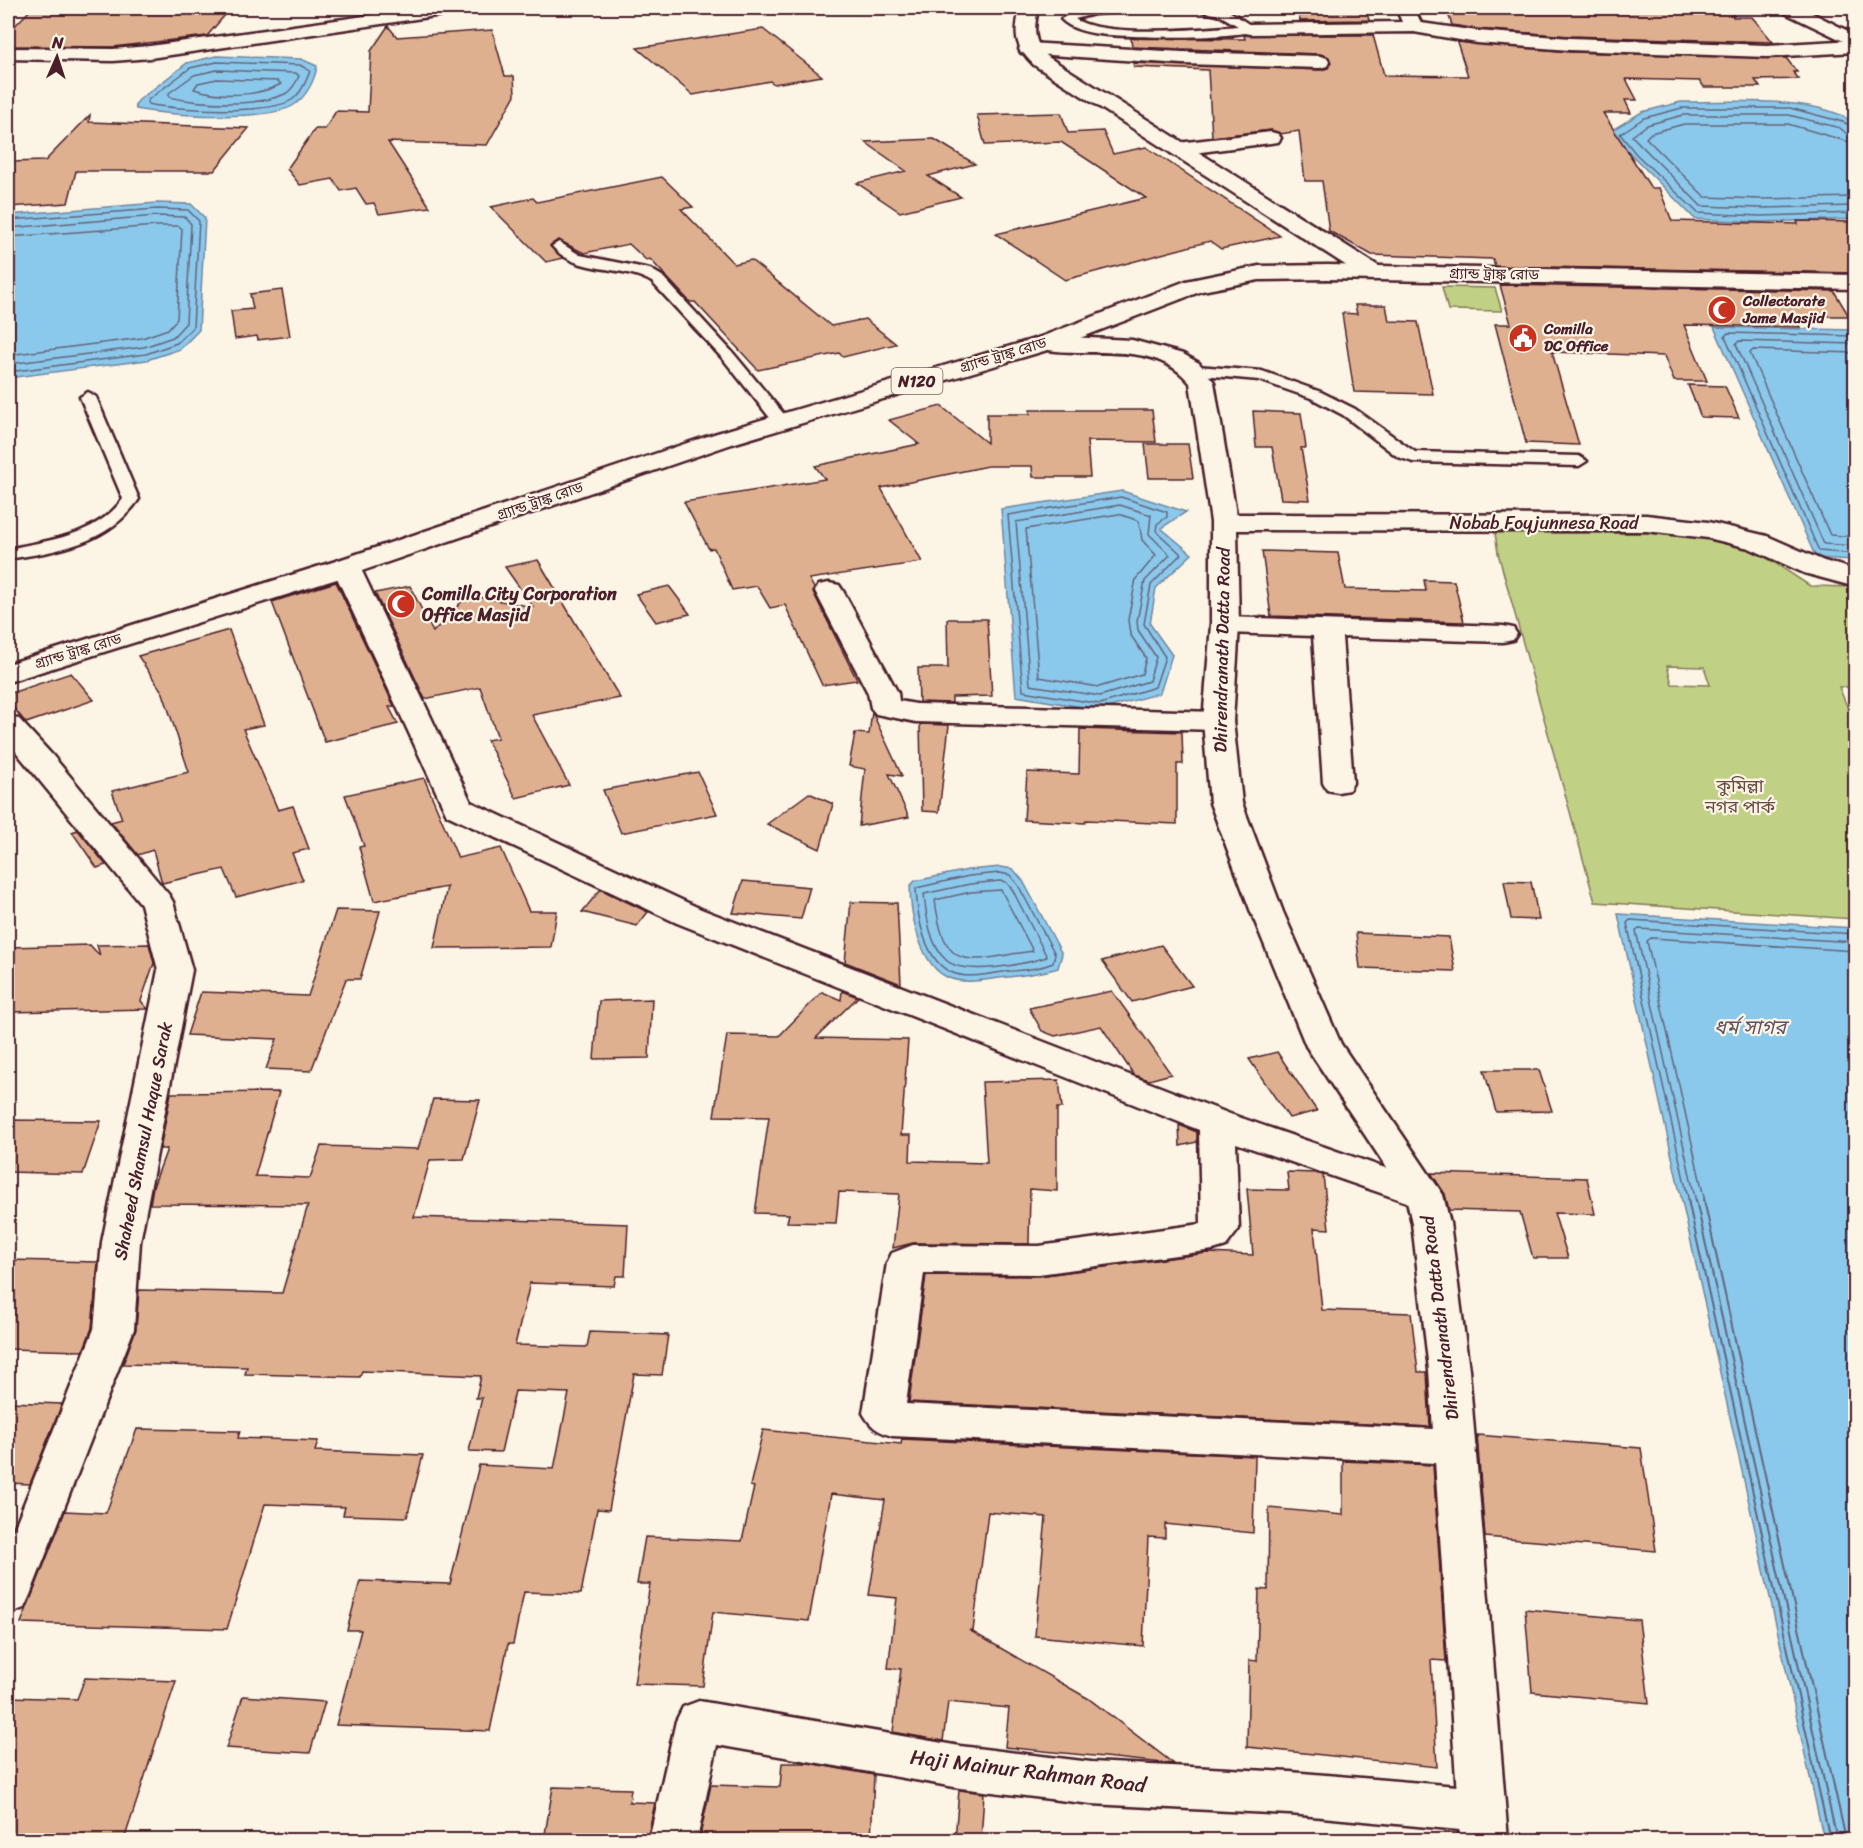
<svg xmlns="http://www.w3.org/2000/svg" width="1863" height="1848" font-family="Sriracha,'Noto Sans Bengali',sans-serif">
  <style>
    .green { fill: #c0d186; stroke: #857858; stroke-width: 1.5; fill-rule: evenodd }
    .water { fill: #8bc9ec; stroke: #71859f; stroke-width: 1.5 }
    .lines { fill: none; stroke-linecap: round; stroke-linejoin: round }
    .shore-far1 { stroke: #646378; stroke-width: 1.5 }
    .shore { stroke: #646378; stroke-width: 2 }
    .building { fill: #dfb090; stroke: #4a1f2b; stroke-width: 1.5 }
    .service-casing { stroke: #4a1f2b; stroke-width: 5 }
    .minor-casing { stroke: #4a1f2b; stroke-width: 5 }
    .tertiary-casing { stroke: #4a1f2b; stroke-width: 5 }
    .trunk-casing { stroke: #4a1f2b; stroke-width: 5 }
    .service { fill: #fcf5e5; fill-rule: evenodd }
    .minor { fill: #fcf5e5; fill-rule: evenodd }
    .tertiary { fill: #fcf5e5; fill-rule: evenodd }
    .trunk { fill: #fcf5e5; fill-rule: evenodd }
    .labels { text-anchor: middle; stroke-width: 4.5; stroke-linejoin: round; paint-order: stroke }
    .far-street-label { font-size: 15px; fill: #4a1f2b; stroke: #fcf5e5 }
    .far-poi-label { font-size: 15px; font-weight: bold; fill: #4a1f2b; stroke: #fcf5e5; text-anchor: start }
    .shield { fill: #fcf5e5; stroke: #7f5f63; stroke-width: 1.5 }
    .shield-label { font-size: 16px; font-weight: bold; fill: #4a1f2b }
    .street-label { font-size: 18px; fill: #4a1f2b; stroke: #fcf5e5 }
    .poi-label { font-size: 18px; font-weight: bold; fill: #4a1f2b; stroke: #fcf5e5; text-anchor: start }
    .park-label { font-size: 18px; fill: #684c42; stroke: #fcf5e5 }
    .water-label { font-size: 20px; font-style: italic; fill: #5e5265; stroke: #fcf5e5 }
    .near-street-label { font-size: 21px; fill: #4a1f2b; stroke: #fcf5e5 }
  </style>
  <rect width="100%" height="100%" fill="#fcf5e5"/>
  <filter id="ink" filterUnits="userSpaceOnUse"><feTurbulence type="fractalNoise" baseFrequency=".0167" numOctaves="2"/><feDisplacementMap in="SourceGraphic" scale="12" xChannelSelector="R" yChannelSelector="G"/><feConvolveMatrix kernelMatrix="1 2 1 2 8 2 1 2 1" color-interpolation-filters="sRGB"/></filter>
  <g filter="url(#ink)">
    <g class="green">
      <path d="M1442 287 1495 288 1502 311 1448 310Z"/>
      <path d="M1495 533H1647L1702 538 1755 550 1810 586 1855 587V687H1839L1852 718H1855V919L1595 902 1498 553ZM1667 666 1704 667 1710 685 1672 684Z"/>
    </g>
    <g class="water">
      <path d="M216 56 301 59 317 66C315 80 306 97 294 105 268 122 168 115 136 109L135 105 139 100 187 63Z"/>
      <path d="M1681 102C1725 102 1822 95 1855 124V219L1760 222 1695 219 1609 132 1642 112Z"/>
      <path d="M157 203 191 204 205 218 199 330 180 349 147 360 8 378V215Z"/>
      <path d="M1714 327 1855 330V560L1816 558Z"/>
      <path d="M1122 491 1186 512 1161 528 1192 554 1156 588 1150 624 1172 655 1160 693 1100 710 1016 696 1001 509Z"/>
      <path d="M1001 867 1013 869 1023 881 1062 954 1058 968C1039 974 1019 976 999 978 983 980 965 984 949 978 920 967 910 913 910 886L915 881 968 870Z"/>
      <path d="M1618 914 1855 928V1840H1824Z"/>
    </g>
    <g class="lines">
      <g class="shore-far1">
        <path d="M217 62 300 65 310 71C306 81 302 92 293 99 271 115 175 110 148 104V100L190 68Z"/>
        <path d="M217 70 296 73 299 76C296 83 292 90 285 94 257 107 198 104 169 97V93L194 75Z"/>
        <path d="M217 79 278 81 281 84C257 97 220 97 194 89L198 83Z"/>
        <path d="M1856 128 1843 122 1790 108H1682L1644 118 1620 134 1636 154 1698 213 1760 216 1856 213"/>
        <path d="M1856 135 1847 134 1840 128 1789 115H1683L1647 125 1632 136 1701 206 1760 208 1856 206"/>
        <path d="M1856 144 1788 124H1684L1651 133 1646 138 1705 197 1760 199 1856 197"/>
        <path d="M8 220 157 209 188 210 199 221 193 327 177 343 146 354 8 372"/>
        <path d="M8 228 157 216 185 217 191 224 186 323 173 337 144 347 8 364"/>
        <path d="M8 237 157 226H179L182 229 177 319 168 329 142 338 8 355"/>
        <path d="M1856 336 1728 333 1725 336 1819 551 1856 554"/>
        <path d="M1856 344 1739 341 1736 344 1824 544 1856 546"/>
        <path d="M1856 353 1753 350 1750 353 1830 535 1856 537"/>
        <path d="M1121 497 1167 512V517L1157 524 1156 531 1181 554 1151 585 1144 624 1165 657 1155 687 1100 704 1023 691 1008 515Z"/>
        <path d="M1120 505 1151 515 1149 534 1170 555 1145 581 1137 621 1138 630 1156 657 1149 681 1100 696 1030 685 1016 522Z"/>
        <path d="M1119 514 1139 521 1142 540 1156 555 1136 579 1128 620 1130 634 1146 658 1142 674 1099 687 1039 677 1026 529Z"/>
        <path d="M1000 873 1010 875 1018 885 1055 954 1053 963C1037 970 1020 970 1003 972 988 974 968 979 953 973 924 962 917 915 916 888L969 876Z"/>
        <path d="M1000 881 1006 882 1012 889 1047 957C1025 964 965 977 946 960 930 946 926 914 924 894L970 884Z"/>
        <path d="M1001 890 1033 951C970 959 945 978 935 900L971 892Z"/>
        <path d="M1689 1202 1627 923 1630 920 1856 934"/>
        <path d="M1696 1202 1636 931 1639 929 1856 942"/>
        <path d="M1705 1202 1647 941 1651 938 1856 951"/>
      </g>
      <g class="shore">
        <path d="M1688 1200 1830 1840"/>
        <path d="M1696 1200 1837 1840"/>
        <path d="M1704 1200 1846 1840"/>
      </g>
    </g>
    <g class="building">
      <path d="M32 8H231L207 36 113 47 8 46V33Z"/>
      <path d="M1446 8H1733V17H1752L1773 42 1570 36 1477 29 1452 25Z"/>
      <path d="M1298 9 1366 10 1369 20 1300 21Z"/>
      <path d="M388 26 397 37 492 30 505 76H514L515 95 487 145 388 142 430 207 379 214 374 203 366 204 356 188 341 191 333 179 300 185 287 169 315 129H325L336 111 368 112 371 51Z"/>
      <path d="M763 29 822 76 774 84 770 81 693 95 637 48Z"/>
      <path d="M1244 35H1373L1384 75 1468 76 1457 42 1570 52 1786 58 1797 72H1793L1799 79 1755 80 1760 87H1704L1700 81 1626 79 1637 100H1625L1631 113H1603L1651 188H1659L1672 221 1798 224 1797 221 1856 222V273L1495 266 1493 259 1372 255 1329 231 1322 181H1305L1299 131 1280 134 1271 130 1212 137 1208 70 1134 67 1133 63 1320 70 1328 68 1331 63 1329 57 1320 54 1132 47 1131 38 1245 39Z"/>
      <path d="M1061 113 1068 133 1103 131 1113 154 1146 147 1280 236 1221 249 1210 241 1065 280 996 234 1146 198 1061 142 985 145 977 115Z"/>
      <path d="M90 115 89 122 249 128 214 171H76L68 203 8 207V162L45 161Z"/>
      <path d="M934 139 975 164 928 176 961 197 900 212 857 183 906 171 865 142Z"/>
      <path d="M662 177 693 207 681 209 734 264 751 260 831 326 865 319 896 344 843 357 839 353 758 370 695 302H690L650 259 646 260 629 244 584 253 558 240 550 246 563 258 546 262 491 207 533 198 537 202Z"/>
      <path d="M1500 285 1834 291 1849 316H1794L1800 327 1684 325 1707 381H1674L1664 356 1552 352 1579 445 1526 443 1495 324H1511Z"/>
      <path d="M282 290 290 336 258 340 257 336 235 339 231 311 253 309 250 294Z"/>
      <path d="M1355 305H1386L1389 321 1418 322 1433 394 1354 392 1342 313 1357 314Z"/>
      <path d="M1688 385 1725 386 1739 418 1701 417Z"/>
      <path d="M941 406 987 443V414H1030V410H1152L1156 442 1087 441 1090 477H1033L1032 466H988L881 488 922 562 809 579 814 588 813 592 857 680 822 685 785 605 770 608 757 586 732 590 714 548 709 549 684 502 825 479 815 466 919 444 889 420Z"/>
      <path d="M1253 411 1301 413 1306 448H1301L1310 500 1281 499 1272 447H1256Z"/>
      <path d="M1145 444H1188L1193 478H1149Z"/>
      <path d="M1262 551 1338 553 1345 589 1426 591 1424 580 1454 581 1464 622 1271 616Z"/>
      <path d="M538 560 620 698 532 715 569 785 516 798 487 740 498 738 480 687 425 699 375 593 410 586 433 632 468 595 533 607 505 567Z"/>
      <path d="M336 582 394 706 389 707 398 724 325 742 272 602Z"/>
      <path d="M669 586 690 614 656 622 636 594Z"/>
      <path d="M947 619H987L992 696 952 697V703L919 702 918 668H948Z"/>
      <path d="M229 630 264 725 243 729 278 810 293 806 309 849 292 853 303 880 236 897 224 869 162 883 153 850 138 855 111 822 122 819 112 791 189 772 163 693 138 656Z"/>
      <path d="M71 673 94 700 26 723 8 701V694Z"/>
      <path d="M872 712 902 776 889 774 909 817 859 826 865 769 849 766 855 733 869 734Z"/>
      <path d="M920 724 949 725 939 812 922 811Z"/>
      <path d="M1080 729 1182 732 1183 764H1177V824L1086 820 1085 823 1024 820 1027 772 1079 774Z"/>
      <path d="M698 772 717 814 621 833 603 790Z"/>
      <path d="M424 778 458 858 501 848 529 911H557L551 947 434 948 447 887 374 901 359 847 364 846 345 795Z"/>
      <path d="M809 793 833 804 820 849 767 824Z"/>
      <path d="M78 830 106 865 97 868 72 832Z"/>
      <path d="M743 881 810 887 801 919 733 913Z"/>
      <path d="M1504 881 1531 882 1539 920 1511 919Z"/>
      <path d="M600 890H602L648 912 637 926 582 912Z"/>
      <path d="M851 902 897 903 901 984 845 962Z"/>
      <path d="M336 910 380 911 360 979H346L311 1071 266 1069 277 1039 187 1035 201 992 308 996Z"/>
      <path d="M1356 933 1449 937 1455 971 1360 968Z"/>
      <path d="M149 944 154 963 141 1001 148 1009 8 1012V947L90 945 100 956 97 945Z"/>
      <path d="M1161 945 1192 986 1132 1002 1102 961Z"/>
      <path d="M842 991 858 997 816 1038 908 1040 901 1135H911L910 1161 987 1163 982 1082 1059 1080 1062 1108H1057V1191L1030 1189 1029 1244 913 1243 893 1248 899 1194 839 1192 836 1223 787 1222 789 1214 755 1213 769 1117 714 1116 727 1035 779 1036 822 992 841 1000Z"/>
      <path d="M1112 991 1171 1074 1149 1080 1134 1075 1101 1026 1055 1036 1042 1031 1029 1008Z"/>
      <path d="M652 999 649 1058 594 1059 599 1001Z"/>
      <path d="M1277 1052 1317 1111 1289 1118 1249 1059Z"/>
      <path d="M1484 1070H1539L1552 1111 1496 1112Z"/>
      <path d="M279 1092 255 1176 310 1178 321 1146 418 1149 433 1099 480 1100 464 1159 430 1160 414 1217 628 1224 625 1276H616L614 1286 530 1283 515 1345 587 1347 590 1332 668 1335 662 1375 634 1374 609 1510 597 1509 581 1594 524 1592 513 1644H508L490 1731 336 1725 361 1630H347L360 1581 450 1584 479 1465 554 1469 569 1393 515 1391 501 1452 469 1451 482 1398H476L481 1376 362 1371 360 1377 245 1374 247 1367 123 1364 136 1329 139 1290 282 1293 308 1205 150 1204 153 1187 167 1149H160L171 1093Z"/>
      <path d="M8 1120 101 1121 83 1174 8 1172Z"/>
      <path d="M1179 1125 1197 1132V1142L1180 1146Z"/>
      <path d="M1287 1172 1315 1173 1323 1175 1329 1229 1314 1228 1322 1310 1411 1313 1418 1372H1427L1430 1427 909 1402 926 1275 1039 1276 1207 1253 1253 1255 1247 1189 1289 1190Z"/>
      <path d="M1431 1173 1587 1178 1595 1214 1554 1213 1568 1258H1533L1520 1212 1449 1210 1445 1194Z"/>
      <path d="M8 1260 98 1262 92 1328 83 1351 8 1349Z"/>
      <path d="M8 1402 62 1404 30 1484 8 1483Z"/>
      <path d="M137 1429 240 1431 238 1438 318 1441 315 1451 423 1455 407 1517 343 1515 345 1507 265 1504 227 1629 21 1623 65 1511 106 1513Z"/>
      <path d="M763 1430 901 1444 902 1439 1255 1456 1253 1533 1165 1524V1538L1148 1537 1143 1646 1035 1636 1046 1517 988 1512 973 1631 969 1630 1089 1699 1174 1764 1005 1747 1009 1708 948 1702 943 1741 893 1732 901 1669 888 1668 897 1598 869 1595 885 1500 831 1494 809 1621 713 1612 703 1686 634 1684 650 1584H637L645 1537 742 1541 754 1487 750 1486Z"/>
      <path d="M1477 1435 1641 1448 1656 1551 1485 1537Z"/>
      <path d="M1343 1461 1433 1465 1446 1661 1431 1660 1437 1767 1247 1747 1249 1660 1257 1661 1259 1589 1268 1590 1269 1508 1343 1515Z"/>
      <path d="M1525 1609 1639 1620 1649 1703 1532 1692Z"/>
      <path d="M85 1678 176 1681 124 1840H8V1697L77 1699Z"/>
      <path d="M243 1696 325 1702 310 1753 226 1748Z"/>
      <path d="M782 1763H808L874 1775 871 1840H699L711 1785 780 1787Z"/>
      <path d="M553 1787 631 1789 629 1802 655 1803 647 1840H544Z"/>
      <path d="M959 1790 984 1793 981 1840H955Z"/>
    </g>
    <g class="lines">
      <g class="service-casing">
        <g id="service">
          <path d="M1093 8H1215L1229 11 1256 29C1243 40 1122 37 1099 34 1085 32 1071 29 1061 19L1074 12ZM1132 11H1202L1221 16 1238 26C1202 29 1104 38 1075 19L1094 14Z"/>
          <path d="M559 242 580 255 650 269 662 276 734 354 787 418 789 421 787 424H775L724 360 652 282C622 264 576 275 552 246Z"/>
          <path d="M1196 366 1262 371 1321 392 1355 409 1415 452 1579 456 1587 461 1579 466 1413 462 1398 457 1343 415 1311 398 1259 380 1191 374 1188 371Z"/>
          <path d="M88 392 96 397 139 499C108 544 59 551 8 559V549C50 540 96 536 123 499L80 397Z"/>
        </g>
      </g>
      <g class="minor-casing">
        <g id="minor">
          <path d="M422 8H465L462 12 456 13 150 58 113 61 8 59V48L113 49 150 46Z"/>
          <path d="M1396 8H1414L1421 23 1477 31 1570 38 1767 45 1856 40V52L1767 57 1570 50 1477 43 1414 32 1250 34 1244 33 1241 29 1244 25 1250 24 1402 22Z"/>
          <path d="M1028 43 1182 52 1320 56 1327 58 1329 62 1327 66 1320 68 1182 64 1021 53 1019 49 1021 45Z"/>
          <path d="M1271 132 1278 134 1281 138 1278 142 1178 155 1171 153 1168 149 1171 145 1178 143Z"/>
          <path d="M346 559 356 561 360 567 471 802 701 909 1230 1114 1437 1186 1443 1195 1437 1204 1424 1208 1236 1143 1239 1229 1226 1246 1213 1250 1039 1274 924 1273 906 1404 1455 1430 1470 1435 1476 1447 1470 1459 1455 1464 892 1436C877 1431 871 1427 863 1413L887 1263 892 1253 913 1245 1039 1246 1201 1224 1199 1130 677 923 447 815 332 567 336 561Z"/>
          <path d="M829 583 839 585 843 591 898 693 899 701 916 704 1218 712 1228 715 1233 721 1228 727 1218 730 916 722 876 714 871 708 868 693 815 591 819 585Z"/>
          <path d="M1225 617 1503 626 1513 628 1517 634 1513 640 1503 642 1342 637 1353 783 1349 790 1338 792 1327 790 1323 783 1313 636 1225 633 1215 631 1211 625 1215 619Z"/>
          <path d="M8 716 19 719 53 756 169 895 173 902 192 970 140 1242 134 1329 30 1595 24 1608 8 1614V1544L94 1329 102 1242 158 970 141 904 8 742Z"/>
          <path d="M699 1701 960 1746 1091 1762 1290 1772 1481 1788 1498 1795 1505 1810 1498 1825 1481 1832 1290 1814 1091 1804 960 1788 717 1745 697 1840H649L676 1721 683 1707Z"/>
        </g>
      </g>
      <g class="tertiary-casing">
        <g id="tertiary">
          <path d="M1020 8H1038C1034 28 1032 42 1048 57L1380 267 1383 272 1380 277 1372 279 1364 277 1034 65C1014 45 1014 35 1020 8Z"/>
          <path d="M1046 336 1132 340 1183 354 1199 363 1214 382 1236 514 1646 515 1708 522 1767 536 1824 561 1856 570V587L1804 573 1749 548 1708 538 1646 531 1237 530 1239 625 1233 721 1242 803 1283 912 1341 1044 1437 1186 1443 1195 1450 1223 1469 1370 1508 1840H1460L1429 1370 1412 1223 1406 1197 1306 1046 1251 912 1210 803 1203 721 1211 625V522L1190 383C1153 337 1086 360 1038 348L1034 343 1038 338Z"/>
        </g>
      </g>
      <g class="trunk-casing">
        <g id="trunk">
          <path d="M1780 8H1802L1856 35V47L1783 12Z"/>
          <path d="M1327 265 1856 275V289L1327 279 1259 280 1202 291 1054 348 732 444 356 573 8 682V664L336 561 714 434 1038 338 1186 281 1259 266Z"/>
        </g>
      </g>
      <use href="#service" class="service"/>
      <use href="#minor" class="minor"/>
      <use href="#tertiary" class="tertiary"/>
      <use href="#trunk" class="trunk"/>
    </g>
  </g>
  <defs>
    <g id="mosque-disc" transform="scale(1.5)"><circle r="9.5" fill="#c8321e" stroke="#fcf5e5"/><path d="M3.5-4.9A6 6 0 1 0 3.5 4.9A5 5 0 1 1 3.5-4.9Z" fill="#fff"/></g>
    <g id="civic-disc" transform="scale(1.5)"><circle r="9.5" fill="#c8321e" stroke="#fcf5e5"/><path d="M-.6-6.5H3V-4.5H.6V-3L4-1V1h2V6H-6V1h2V-1L-.6-3ZM-1.2 2.5V6h2.4V2.5Z" fill="#fff"/></g>
  </defs>
  <g fill-rule="evenodd">
    <use href="#mosque-disc" x="1722" y="310"/>
    <use href="#civic-disc" x="1523" y="338"/>
    <use href="#mosque-disc" x="401" y="604"/>
  </g>
  <g class="labels">
    <g class="far-street-label">
      <text transform="translate(1494 274) rotate(1)" y="5">গ্র্যান্ড ট্রাঙ্ক রোড</text>
      <text transform="translate(1003 355) rotate(-17)" y="5">গ্র্যান্ড ট্রাঙ্ক রোড</text>
      <text transform="translate(540 501) rotate(-19)" y="5">গ্র্যান্ড ট্রাঙ্ক রোড</text>
      <text transform="translate(78 651) rotate(-17)" y="5">গ্র্যান্ড ট্রাঙ্ক রোড</text>
    </g>
    <g class="far-poi-label">
      <text x="1743" y="306">Collectorate<tspan x="1743" dy="17">Jame Masjid</tspan></text>
      <text x="1544" y="334">Comilla<tspan x="1544" dy="17">DC Office</tspan></text>
    </g>
    <rect class="shield" x="891.5" y="368" width="51" height="26" rx="4.5"/>
    <g class="shield-label">
      <text x="917" y="387">N120</text>
    </g>
    <g class="street-label">
      <text x="1544" y="529">Nobab Foyjunnesa Road</text>
      <text transform="translate(1222 650) rotate(-89)" y="6">Dhirendranath Datta Road</text>
      <text transform="translate(143 1141) rotate(-79)" y="6">Shaheed Shamsul Haque Sarak</text>
      <text transform="translate(1440 1318) rotate(-97)" y="6">Dhirendranath Datta Road</text>
    </g>
    <g class="poi-label">
      <text x="422" y="600">Comilla City Corporation<tspan x="422" dy="21">Office Masjid</tspan></text>
    </g>
    <g class="park-label">
      <text x="1740" y="792">কুমিল্লা<tspan x="1740" dy="21">নগর পার্ক</tspan></text>
    </g>
    <g class="water-label">
      <text x="1750" y="1034">ধর্ম সাগর</text>
    </g>
    <g class="near-street-label">
      <text transform="translate(1028 1771) rotate(7)" y="7">Haji Mainur Rahman Road</text>
    </g>
  </g>
  <rect width="1863" height="1848" fill="none" stroke="#fcf5e5" stroke-width="30"/>
  <rect x="15" y="15" width="1833" height="1818" fill="none" stroke="#4a1f2b" stroke-width="2" filter="url(#ink)"/>
  <g transform="translate(57 57) rotate(3)" stroke="#fcf5e5" stroke-width="4.5" paint-order="stroke">
  <path d="M0-4.5L10 22L0 15L-10 22Z" fill="#4a1f2b"/>
  <text y="-9" font-size="16" font-weight="bold" text-anchor="middle" fill="#4a1f2b">N</text>
  </g>
</svg>
